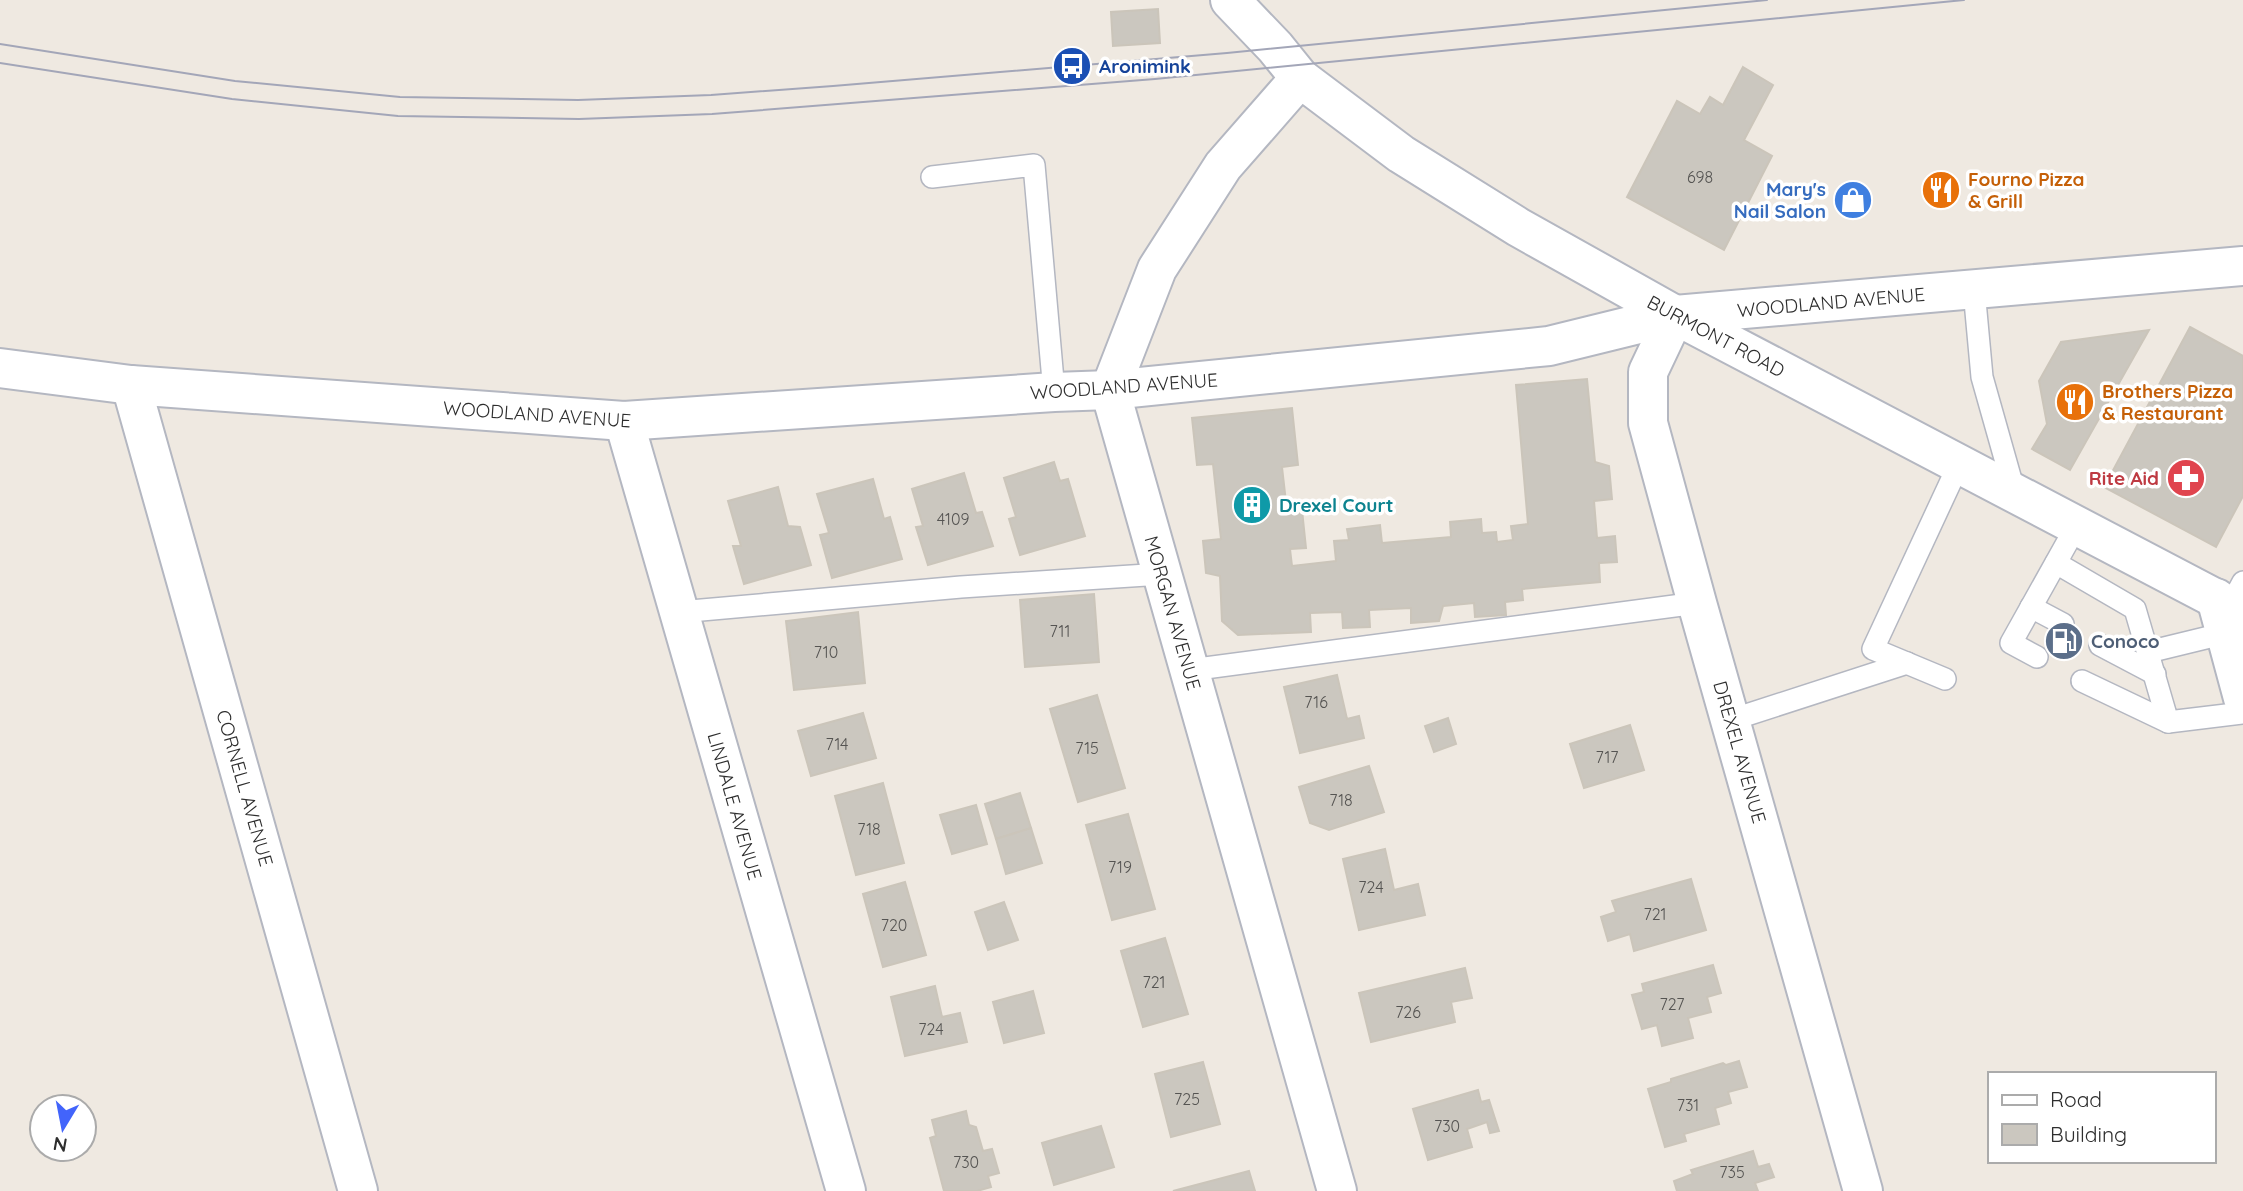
<svg xmlns="http://www.w3.org/2000/svg" width="2243" height="1191" font-family="Quicksand,sans-serif">
  <style>
    .building { fill: #cbc7bf; stroke: #cbc5ba; stroke-width: 2 }
    .lines { fill: none; stroke-linecap: round; stroke-linejoin: round }
    .service-casing { stroke: #b4b7c1; stroke-width: 24 }
    .minor-casing { stroke: #b4b7c1; stroke-width: 42 }
    .tertiary-casing { stroke: #b4b7c1; stroke-width: 42 }
    .service { stroke: #fff; stroke-width: 21 }
    .minor { stroke: #fff; stroke-width: 38 }
    .tertiary { stroke: #fff; stroke-width: 38 }
    .tram { stroke: #a3a6b8; stroke-width: 2 }
    .labels { text-anchor: middle; stroke-width: 7; stroke-linejoin: round; paint-order: stroke }
    .number-label { font-size: 16px; fill: #555452 }
    .transit-label { font-size: 19px; font-weight: bold; fill: #164399; stroke: #fff; text-anchor: start }
    .food-label { font-size: 19px; font-weight: bold; fill: #c56008; stroke: #fff; text-anchor: start }
    .shop-label { font-size: 19px; font-weight: bold; fill: #366cbe; stroke: #fff; text-anchor: end }
    .street-label { font-size: 19px; fill: #2e2e2e; stroke: #fff }
    .health-label { font-size: 19px; font-weight: bold; fill: #be3a42; stroke: #fff; text-anchor: end }
    .culture-label { font-size: 19px; font-weight: bold; fill: #0d838f; stroke: #fff; text-anchor: start }
    .service-label { font-size: 19px; font-weight: bold; fill: #4e5e75; stroke: #fff; text-anchor: start }
  </style>
  <rect width="100%" height="100%" fill="#efe9e1"/>
  <g class="building">
    <path d="M1158 9 1160 43 1113 46 1111 12Z"/>
    <path d="M1743 67 1773 85 1744 140 1772 156 1724 250 1627 197 1677 101 1700 114 1710 97 1723 105Z"/>
    <path d="M2190 327 2243 356V496L2216 547 2104 487Z"/>
    <path d="M2149 330 2070 470 2032 449 2047 424 2039 381 2061 342Z"/>
    <path d="M1587 379 1595 462 1609 466 1612 499 1594 501 1597 538 1615 536 1617 562 1599 563 1600 582 1522 589 1523 600 1505 602 1506 615 1475 617 1474 603 1443 606 1439 621 1411 623V608L1369 610 1370 627 1343 628 1342 612 1310 613 1311 632 1238 635 1222 621 1220 576 1206 573 1203 541 1221 539 1213 464 1197 465 1192 418 1292 408 1298 465 1282 467 1287 511 1302 510 1306 548 1290 549 1292 566 1336 561 1334 541 1349 540 1347 529 1380 525 1382 543 1451 537 1450 522 1481 519 1482 533 1496 532 1497 542 1513 540 1511 526 1528 524 1516 385Z"/>
    <path d="M1054 462 1060 481 1068 479 1085 536 1020 555 1009 519 1016 517 1004 478Z"/>
    <path d="M964 473 976 513 982 512 993 546 928 565 916 527 923 526 912 489Z"/>
    <path d="M873 479 884 519 890 517 902 559 832 578 820 535 829 533 817 494Z"/>
    <path d="M778 487 788 526 800 527 811 565 744 584 733 546H741L728 501Z"/>
    <path d="M1094 594 1099 662 1025 667 1020 600Z"/>
    <path d="M858 612 865 683 794 690 786 621Z"/>
    <path d="M1337 675 1347 719 1359 716 1364 738 1300 753 1284 687Z"/>
    <path d="M1097 695 1125 788 1078 802 1050 709Z"/>
    <path d="M863 713 876 758 811 776 798 731Z"/>
    <path d="M1448 718 1456 744 1434 752 1425 726Z"/>
    <path d="M1630 725 1644 770 1584 788 1570 744Z"/>
    <path d="M1369 766 1384 812 1329 830 1310 823 1299 787Z"/>
    <path d="M883 783 904 863 856 875 835 796Z"/>
    <path d="M1020 793 1031 828 996 839 985 804Z"/>
    <path d="M976 805 987 844 952 854 940 815Z"/>
    <path d="M1128 814 1155 909 1112 920 1086 825Z"/>
    <path d="M1031 828 1042 863 1006 874 996 839Z"/>
    <path d="M1385 849 1394 890 1418 884 1425 915 1359 930 1343 859Z"/>
    <path d="M1691 879 1706 930 1634 951 1630 934 1608 941 1601 917 1616 912 1612 901Z"/>
    <path d="M905 882 926 955 883 967 863 894Z"/>
    <path d="M1004 902 1018 940 988 950 975 912Z"/>
    <path d="M1165 938 1188 1014 1143 1027 1121 951Z"/>
    <path d="M1713 965 1721 993 1707 997 1711 1012 1688 1018 1693 1038 1662 1046 1657 1025 1642 1029 1632 995 1644 992 1642 984Z"/>
    <path d="M1465 968 1472 998 1451 1002 1455 1022 1371 1042 1359 993Z"/>
    <path d="M935 986 942 1017 960 1013 967 1042 905 1056 891 997Z"/>
    <path d="M1033 991 1044 1033 1004 1043 993 1002Z"/>
    <path d="M1739 1061 1747 1087 1728 1092 1731 1103 1715 1108 1719 1124 1684 1134 1686 1141 1665 1147 1648 1089 1671 1082V1079L1723 1063 1726 1065Z"/>
    <path d="M1203 1062 1220 1124 1171 1137 1155 1074Z"/>
    <path d="M1478 1090 1481 1102 1489 1100 1499 1131 1490 1133 1487 1122 1467 1129 1472 1147 1428 1160 1413 1109Z"/>
    <path d="M966 1111 969 1125 976 1127 983 1151 992 1149 999 1173 988 1176 991 1187 977 1191H944L930 1138 936 1136 932 1120Z"/>
    <path d="M1101 1126 1114 1167 1054 1185 1042 1143Z"/>
    <path d="M1753 1151 1758 1167 1769 1164 1774 1177 1755 1183 1758 1191H1677L1674 1181 1693 1174 1691 1170Z"/>
    <path d="M1249 1171 1255 1191H1173Z"/>
  </g>
  <g class="lines">
    <g class="service-casing">
      <g id="service">
        <path d="M932 177 1034 165 1054 392"/>
        <path d="M1974 290 1982 377 2015 494"/>
        <path d="M2056 563 2135 609 2168 722 2243 713"/>
        <path d="M2230 606 2243 582"/>
        <path d="M2031 607 2063 624"/>
        <path d="M679 612 961 587 1162 574"/>
        <path d="M2100 645 2155 674"/>
        <path d="M2148 652 2226 633"/>
        <path d="M2037 657 2011 643 2077 525"/>
        <path d="M1190 670 1697 603"/>
        <path d="M1945 679 1873 649 1959 464"/>
        <path d="M2082 681 2168 722"/>
        <path d="M1731 720 1907 663"/>
      </g>
    </g>
    <g class="minor-casing">
      <g id="minor">
        <path d="M1300 78 1223 166 1157 269 1110 390 1337 1191"/>
        <path d="M1675 315 1648 372V423L1697 603 1863 1191"/>
        <path d="M0 368 131 385 624 421 1054 392 1110 390 1549 346 1675 315 2243 266"/>
        <path d="M131 385 358 1191"/>
        <path d="M624 421 846 1191"/>
        <path d="M2216 598 2243 698"/>
      </g>
    </g>
    <g class="tertiary-casing">
      <path id="tertiary" d="M1230 0 1275 47 1300 78 1401 154 1518 227 1675 315 2243 613"/>
    </g>
    <use href="#service" class="service"/>
    <use href="#minor" class="minor"/>
    <use href="#tertiary" class="tertiary"/>
    <g class="tram">
      <path d="M0 44 235 81 400 97 578 100 711 95 833 86 1227 53 1767 0"/>
      <path d="M0 63 232 99 398 116 579 119 712 114 1155 79 1964 0"/>
    </g>
  </g>
  <defs>
    <g id="bus-disc" transform="scale(2.0125)"><circle r="9.5" fill="#1a4fb4" stroke="#fff"/><path d="M-5-6H5V4H4V6H2V4H-2V6H-4V4H-5ZM-3.5-4V0h7V-4ZM-3.5 1.2v1.5H-2V1.2ZM2 1.2v1.5H3.5V1.2Z" fill="#fff"/></g>
    <g id="restaurant-disc" transform="scale(2.0125)"><circle r="9.5" fill="#e8710a" stroke="#fff"/><path d="M-5-6h1v4h1v-4h1v4h1v-4h1v5L-1.5 .5V6h-2V.5L-5-1ZM5-6V6H3V1.5H1.5Q1.5-4 5-6Z" fill="#fff"/></g>
    <g id="shop-disc" transform="scale(2.0125)"><circle r="9.5" fill="#3f7fe0" stroke="#fff"/><path d="M-5-2.5h2.3a2.7 3.5 0 0 1 5.4 0H5L5.5 6h-11ZM-1.5-2.5h3a1.5 2.3 0 0 0-3 0Z" fill="#fff"/></g>
    <g id="pharmacy-disc" transform="scale(2.0125)"><circle r="9.5" fill="#e0444e" stroke="#fff"/><path d="M-2-6h4v4h4v4h-4v4h-4v-4h-4v-4h4Z" fill="#fff"/></g>
    <g id="building-disc" transform="scale(2.0125)"><circle r="9.5" fill="#0f9aa8" stroke="#fff"/><path d="M-4-6H4V6H1V3H-1V6H-4ZM-2.5-4.3h1.7v1.8h-1.7ZM.8-4.3h1.7v1.8H.8ZM-2.5-1h1.7V.8h-1.7ZM.8-1h1.7V.8H.8Z" fill="#fff"/></g>
    <g id="fuel-disc" transform="scale(2.0125)"><circle r="9.5" fill="#5c6f8a" stroke="#fff"/><path d="M-5.5-6h7V0h2V4h1.3V-2.5L3-4.5l.8-.8L6-3V5H2.5V1h-1V6h-7ZM-4.2-4.7v3.2H.2V-4.7Z" fill="#fff"/></g>
  </defs>
  <g fill-rule="evenodd">
    <use href="#bus-disc" x="1072" y="66"/>
    <use href="#restaurant-disc" x="1941" y="190"/>
    <use href="#shop-disc" x="1853" y="200"/>
    <use href="#restaurant-disc" x="2075" y="402"/>
    <use href="#pharmacy-disc" x="2186" y="478"/>
    <use href="#building-disc" x="1252" y="505"/>
    <use href="#fuel-disc" x="2064" y="641"/>
  </g>
  <g class="labels">
    <g class="number-label">
      <text x="1700" y="183">698</text>
      <text x="953" y="525">4109</text>
      <text x="1060" y="637">711</text>
      <text x="826" y="658">710</text>
      <text x="1316" y="708">716</text>
      <text x="837" y="750">714</text>
      <text x="1087" y="754">715</text>
      <text x="1607" y="763">717</text>
      <text x="1341" y="806">718</text>
      <text x="869" y="835">718</text>
      <text x="1120" y="873">719</text>
      <text x="1371" y="893">724</text>
      <text x="1655" y="920">721</text>
      <text x="894" y="931">720</text>
      <text x="1154" y="988">721</text>
      <text x="1672" y="1010">727</text>
      <text x="1408" y="1018">726</text>
      <text x="931" y="1035">724</text>
      <text x="1187" y="1105">725</text>
      <text x="1688" y="1111">731</text>
      <text x="1447" y="1132">730</text>
      <text x="966" y="1168">730</text>
      <text x="1732" y="1178">735</text>
    </g>
    <g class="transit-label">
      <text x="1099" y="73">Aronimink</text>
    </g>
    <g class="food-label">
      <text x="1968" y="186">Fourno Pizza<tspan x="1968" dy="22">&amp; Grill</tspan></text>
      <text x="2102" y="398">Brothers Pizza<tspan x="2102" dy="22">&amp; Restaurant</tspan></text>
    </g>
    <g class="shop-label">
      <text x="1826" y="196">Mary's<tspan x="1826" dy="22">Nail Salon</tspan></text>
    </g>
    <g class="street-label">
      <text transform="translate(1831 302) rotate(-5)" y="7">WOODLAND AVENUE</text>
      <text transform="translate(1716 336) rotate(28)" y="7">BURMONT ROAD</text>
      <text transform="translate(1124 386) rotate(-4)" y="7">WOODLAND AVENUE</text>
      <text transform="translate(537 414) rotate(4)" y="7">WOODLAND AVENUE</text>
      <text transform="translate(1173 613) rotate(74)" y="7">MORGAN AVENUE</text>
      <text transform="translate(1740 752) rotate(74)" y="7">DREXEL AVENUE</text>
      <text transform="translate(245 788) rotate(74)" y="7">CORNELL AVENUE</text>
      <text transform="translate(735 806) rotate(74)" y="7">LINDALE AVENUE</text>
    </g>
    <g class="health-label">
      <text x="2159" y="485">Rite Aid</text>
    </g>
    <g class="culture-label">
      <text x="1279" y="512">Drexel Court</text>
    </g>
    <g class="service-label">
      <text x="2091" y="648">Conoco</text>
    </g>
  </g>
  <rect x="1988" y="1072" width="228" height="91" fill="#ffffff" stroke="#ababab" stroke-width="2"/>
  <rect x="2002" y="1095" width="35" height="10" fill="#ffffff" stroke="#ababab" stroke-width="2"/>
  <text x="2050" y="1107" font-size="21" fill="#2e2e2e">Road</text>
  <rect x="2002" y="1124" width="35" height="21" fill="#cbc7bf" stroke="#ababab" stroke-width="2"/>
  <text x="2050" y="1142" font-size="21" fill="#2e2e2e">Building</text>
  <g transform="translate(63 1128) rotate(190)"><circle r="33" fill="#ffffff" stroke="#ababab" stroke-width="2"/>
  <path d="M0-5L12 26L0 18L-12 26Z" fill="#4264fb"/>
  <text y="-10" font-size="19" font-weight="bold" text-anchor="middle" fill="#2e2e2e">N</text>
  </g>
</svg>
